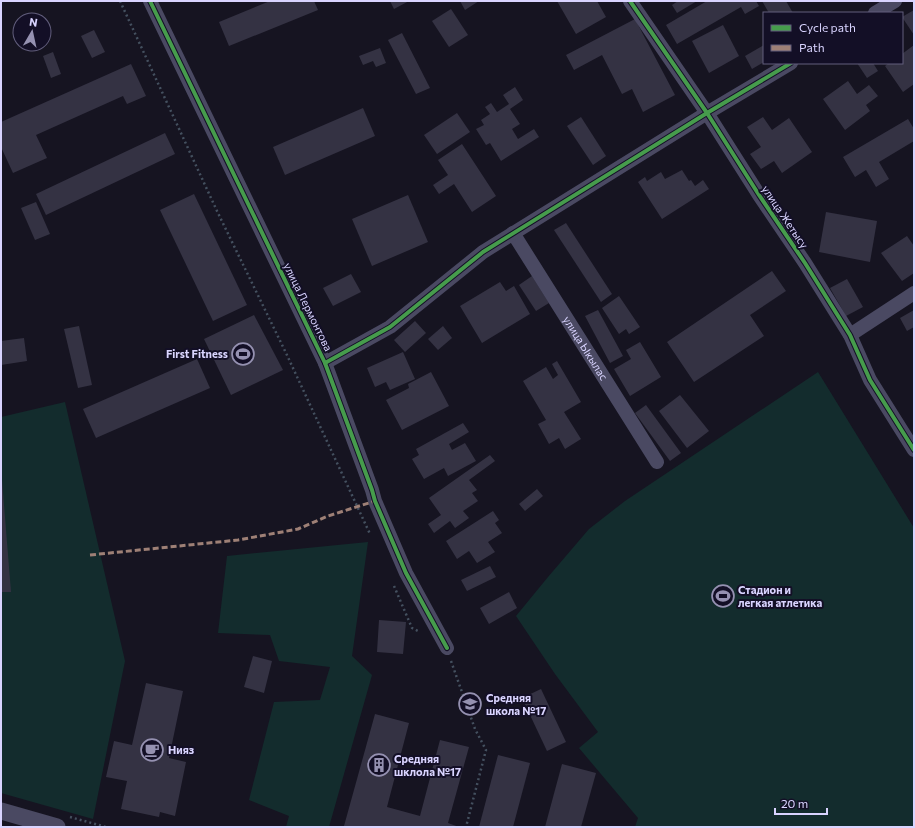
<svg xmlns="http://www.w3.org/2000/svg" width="915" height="828" font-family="Commissioner,sans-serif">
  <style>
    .green { fill: #132c2d }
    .building { fill: #343243 }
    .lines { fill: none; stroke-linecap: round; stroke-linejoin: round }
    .path { stroke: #44505f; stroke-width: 2.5; stroke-dasharray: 2 3; stroke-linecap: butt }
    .minor { stroke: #4a4962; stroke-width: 14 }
    .tertiary { stroke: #4a4962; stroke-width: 17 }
    .quiet { stroke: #9e8076; stroke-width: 3; stroke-dasharray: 6 3; stroke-linecap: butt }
    .cycleway-casing { stroke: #130f26; stroke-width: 6 }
    .cycleway { stroke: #469c4c; stroke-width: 4 }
    .labels { text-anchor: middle; stroke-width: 4; stroke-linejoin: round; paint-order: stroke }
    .street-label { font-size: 11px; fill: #d9d4ff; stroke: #130f26 }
    .poi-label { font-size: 11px; font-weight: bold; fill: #d9d4ff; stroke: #130f26; text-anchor: start }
  </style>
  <rect width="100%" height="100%" fill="#161421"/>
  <g class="green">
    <path d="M818 372 914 528V827H635L638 818 579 748 598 732 555 674 516 616 548 577 589 529 625 501Z"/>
    <path d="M65 402 125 661 93 819 1 793V417Z"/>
    <path d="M368 542 352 656 372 675 329 827H286L289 816 249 800 274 702 320 700 330 667 279 661 270 635 218 633 227 556Z"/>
  </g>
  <g class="building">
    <path d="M270 1H314L318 10 229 46 219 22Z"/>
    <path d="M390 1H409L394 9Z"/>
    <path d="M460 1H479L465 10Z"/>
    <path d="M557 1H597L606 17 576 34Z"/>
    <path d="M678 1H697L677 13 672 5Z"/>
    <path d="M707 1H756L759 6 745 14 741 7 677 44 666 25Z"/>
    <path d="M762 1H786L793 13H769Z"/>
    <path d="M451 9 468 35 449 47 432 21Z"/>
    <path d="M914 10V35L902 17Z"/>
    <path d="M635 19 675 95 643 112 632 89 622 94 602 55 574 70 566 55Z"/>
    <path d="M723 25 739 56 709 73 692 41Z"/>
    <path d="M94 30 105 52 92 58 81 36Z"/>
    <path d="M402 33 430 88 416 94 388 40Z"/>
    <path d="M764 45V62L752 69 745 56Z"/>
    <path d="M914 45V84L903 92 885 66 889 63H902V54Z"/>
    <path d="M380 48 386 63 376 67 373 61 363 65 359 56Z"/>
    <path d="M53 52 61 74 51 78 43 56Z"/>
    <path d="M857 63H873L878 71 867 78Z"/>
    <path d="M131 64 146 96 127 104 123 96 36 135 47 158 13 173 1 147V122Z"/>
    <path d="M848 81 857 94 869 85 878 96 866 105 870 111 845 130 823 99Z"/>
    <path d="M515 87 523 100 510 109 520 124 512 129 518 139 534 129 539 137 501 161 490 143 486 145 476 129 484 125 481 120 490 114 485 107 491 103 497 112 509 104 503 95Z"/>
    <path d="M363 108 375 136 285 175 273 147Z"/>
    <path d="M457 113 470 132 437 154 424 135Z"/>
    <path d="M581 117 606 156 593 165 567 126Z"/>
    <path d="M763 117 772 130 789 118 812 152 782 173 774 161 761 169 750 154 761 147 747 127Z"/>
    <path d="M908 119 914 129V141L879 162 889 179 876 187 866 170 855 177 843 157Z"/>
    <path d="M165 133 175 154 46 215 36 194Z"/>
    <path d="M462 144 496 196 472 212 454 184 439 194 433 185 448 175 438 160Z"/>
    <path d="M682 170 689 181 691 180 695 186 703 180 709 189 662 219 638 182 645 177 647 181 661 172 665 179Z"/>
    <path d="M194 194 247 305 213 321 160 210Z"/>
    <path d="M408 195 428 242 372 266 352 219Z"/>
    <path d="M36 202 50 234 35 240 21 208Z"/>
    <path d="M826 212 877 221 870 262 819 252Z"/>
    <path d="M566 223 612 294 601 302 554 230Z"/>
    <path d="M907 236 914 246V273L902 281 881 253Z"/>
    <path d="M772 271 786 291 750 315 764 336 694 382 667 342Z"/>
    <path d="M351 274 361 292 333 306 323 288Z"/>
    <path d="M532 276 549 303 536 311 519 285Z"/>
    <path d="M847 279 863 307 846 316 830 288Z"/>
    <path d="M500 282 506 291 514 286 530 314 482 343 460 306Z"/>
    <path d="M619 296 640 327 629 334 626 329 619 334 602 308Z"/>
    <path d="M598 310 623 356 610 363 585 316Z"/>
    <path d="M914 310V327L907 331 900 318Z"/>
    <path d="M254 315 283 370 231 395 204 339Z"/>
    <path d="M415 321 426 333 405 352 394 340Z"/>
    <path d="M79 326 92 385 78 388 64 329Z"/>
    <path d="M443 326 452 338 438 350 428 339Z"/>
    <path d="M24 338 27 361 1 365V341Z"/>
    <path d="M640 342 661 377 630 396 614 369 631 359 626 350Z"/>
    <path d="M403 352 415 379 390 390 386 382 375 387 367 368Z"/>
    <path d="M197 359 210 388 96 438 83 409Z"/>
    <path d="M557 361 581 402 564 412 581 439 565 449 559 438 549 444 538 424 546 420 523 381 546 367 553 379 558 375 552 364Z"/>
    <path d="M431 372 449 406 402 430 386 400 409 388 408 384Z"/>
    <path d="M680 395 709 431 687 448 659 411Z"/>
    <path d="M646 405 681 453 670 461 635 413Z"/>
    <path d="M463 423 469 432 449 444 452 450 465 443 476 461 448 476 444 468 424 479 412 459 419 455 416 449Z"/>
    <path d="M490 455 495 461 469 480 477 490 472 493 478 501 463 511 469 518 455 528 450 521 434 533 428 524 441 515 429 498Z"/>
    <path d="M1 480H2L11 592H1Z"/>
    <path d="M537 489 543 496 525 511 519 504Z"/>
    <path d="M493 511 499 520 495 523 502 533 488 542 495 552 477 563 469 551 457 559 446 541Z"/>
    <path d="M490 566 496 577 467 591 461 580Z"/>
    <path d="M509 592 517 608 489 624 480 608Z"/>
    <path d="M379 620 406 622 403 654 377 652Z"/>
    <path d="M253 656 272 661 264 693 244 687Z"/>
    <path d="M146 683 183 691 169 758 186 762 175 816 160 812 159 817 121 809 127 781 106 777 114 741 132 745Z"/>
    <path d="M541 689 566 742 547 751 522 698Z"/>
    <path d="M375 714 409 723 387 807 420 816 440 740 469 747 448 823 459 827H349L344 826Z"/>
    <path d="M498 755 530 763 513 827H479Z"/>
    <path d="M562 764 596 773 581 827H545Z"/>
  </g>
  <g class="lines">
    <g class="path">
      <path d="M120 1 217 211 286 353 370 534"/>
      <path d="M394 586 412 628 420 632"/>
      <path d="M451 661 475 729 486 750 466 827"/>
      <path d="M70 817 106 827"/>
    </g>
    <g class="minor">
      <path d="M150 1 325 363 372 490 375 501 406 573 447 648"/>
      <path d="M630 1 707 113 759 195 805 263 850 335 870 380 914 450"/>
      <path d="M875 13 895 1"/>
      <path id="s1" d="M513 233 657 462"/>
      <path d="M850 335 914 293"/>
      <path d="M325 363 390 327 483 252 707 113 791 63"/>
    </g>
    <path class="tertiary" d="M1 811 57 827"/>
    <path class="quiet" d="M90 555 238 540 298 529 328 516 375 501"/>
    <g class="cycleway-casing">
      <g id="cycleway">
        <path d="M150 1 325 363 372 490 375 501 406 573 447 648"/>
        <path d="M630 1 707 113 759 195 805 263 850 335 870 380 914 450"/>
        <path d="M325 363 390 327 483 252 707 113 791 63"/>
      </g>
    </g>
    <use href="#cycleway" class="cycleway"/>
  </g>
  <defs>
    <g id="stadium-ring" transform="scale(1.15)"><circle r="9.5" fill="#130f26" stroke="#9591b1" stroke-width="1.5"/><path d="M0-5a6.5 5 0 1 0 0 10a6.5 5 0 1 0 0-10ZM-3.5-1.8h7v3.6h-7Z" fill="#9591b1"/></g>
    <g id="school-ring" transform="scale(1.15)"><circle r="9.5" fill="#130f26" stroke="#9591b1" stroke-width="1.5"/><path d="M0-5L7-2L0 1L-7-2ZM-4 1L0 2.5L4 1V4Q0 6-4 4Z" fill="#9591b1"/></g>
    <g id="cafe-ring" transform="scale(1.15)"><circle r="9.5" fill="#130f26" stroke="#9591b1" stroke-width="1.5"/><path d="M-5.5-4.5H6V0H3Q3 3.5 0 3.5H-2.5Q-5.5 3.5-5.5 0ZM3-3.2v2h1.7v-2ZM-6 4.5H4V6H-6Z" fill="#9591b1"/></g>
    <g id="building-ring" transform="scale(1.15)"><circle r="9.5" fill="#130f26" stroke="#9591b1" stroke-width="1.5"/><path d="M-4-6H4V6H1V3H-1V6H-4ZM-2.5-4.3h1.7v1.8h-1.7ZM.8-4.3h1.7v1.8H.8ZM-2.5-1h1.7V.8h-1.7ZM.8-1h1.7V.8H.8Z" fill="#9591b1"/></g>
  </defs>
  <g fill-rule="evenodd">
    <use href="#stadium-ring" x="243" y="354"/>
    <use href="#stadium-ring" x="723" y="596"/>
    <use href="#school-ring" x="470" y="704"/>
    <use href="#cafe-ring" x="152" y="750"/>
    <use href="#building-ring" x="379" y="765"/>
  </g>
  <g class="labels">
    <g class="street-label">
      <text transform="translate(785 217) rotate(56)" y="4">улица Жетысу</text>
      <text transform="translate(308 307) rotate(64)" y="4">улица Лермонтова</text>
      <text dy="4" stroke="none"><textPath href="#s1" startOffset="136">улица Ыкылас</textPath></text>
    </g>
    <g class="poi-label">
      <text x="228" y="358" text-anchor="end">First Fitness</text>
      <text x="738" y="594">Стадион и<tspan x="738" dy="13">легкая атлетика</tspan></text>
      <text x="486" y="702">Средняя<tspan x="486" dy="13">школа №17</tspan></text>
      <text x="168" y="754">Нияз</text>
      <text x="394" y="763">Средняя<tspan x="394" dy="13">шклола №17</tspan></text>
    </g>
  </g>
  <rect width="915" height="828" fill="none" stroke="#d9d4ff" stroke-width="4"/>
  <rect x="763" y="12" width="140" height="52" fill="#130f26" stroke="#625e7d"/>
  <rect x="771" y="25" width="20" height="6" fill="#469c4c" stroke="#625e7d"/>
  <text x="799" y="32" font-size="12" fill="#d9d4ff">Cycle path</text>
  <rect x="771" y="45" width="20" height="6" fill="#9e8076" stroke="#625e7d"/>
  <text x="799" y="52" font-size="12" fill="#d9d4ff">Path</text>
  <g transform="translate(32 32) rotate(9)"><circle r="19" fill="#130f26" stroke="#625e7d"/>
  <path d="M0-3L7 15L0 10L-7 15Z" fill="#9591b1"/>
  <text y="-6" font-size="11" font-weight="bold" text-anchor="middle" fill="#d9d4ff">N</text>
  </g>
  <path d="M775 808v6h52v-6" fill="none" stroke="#d9d4ff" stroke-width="2"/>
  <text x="781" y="808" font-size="12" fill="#d9d4ff" stroke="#130f26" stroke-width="3" paint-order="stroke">20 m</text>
</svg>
